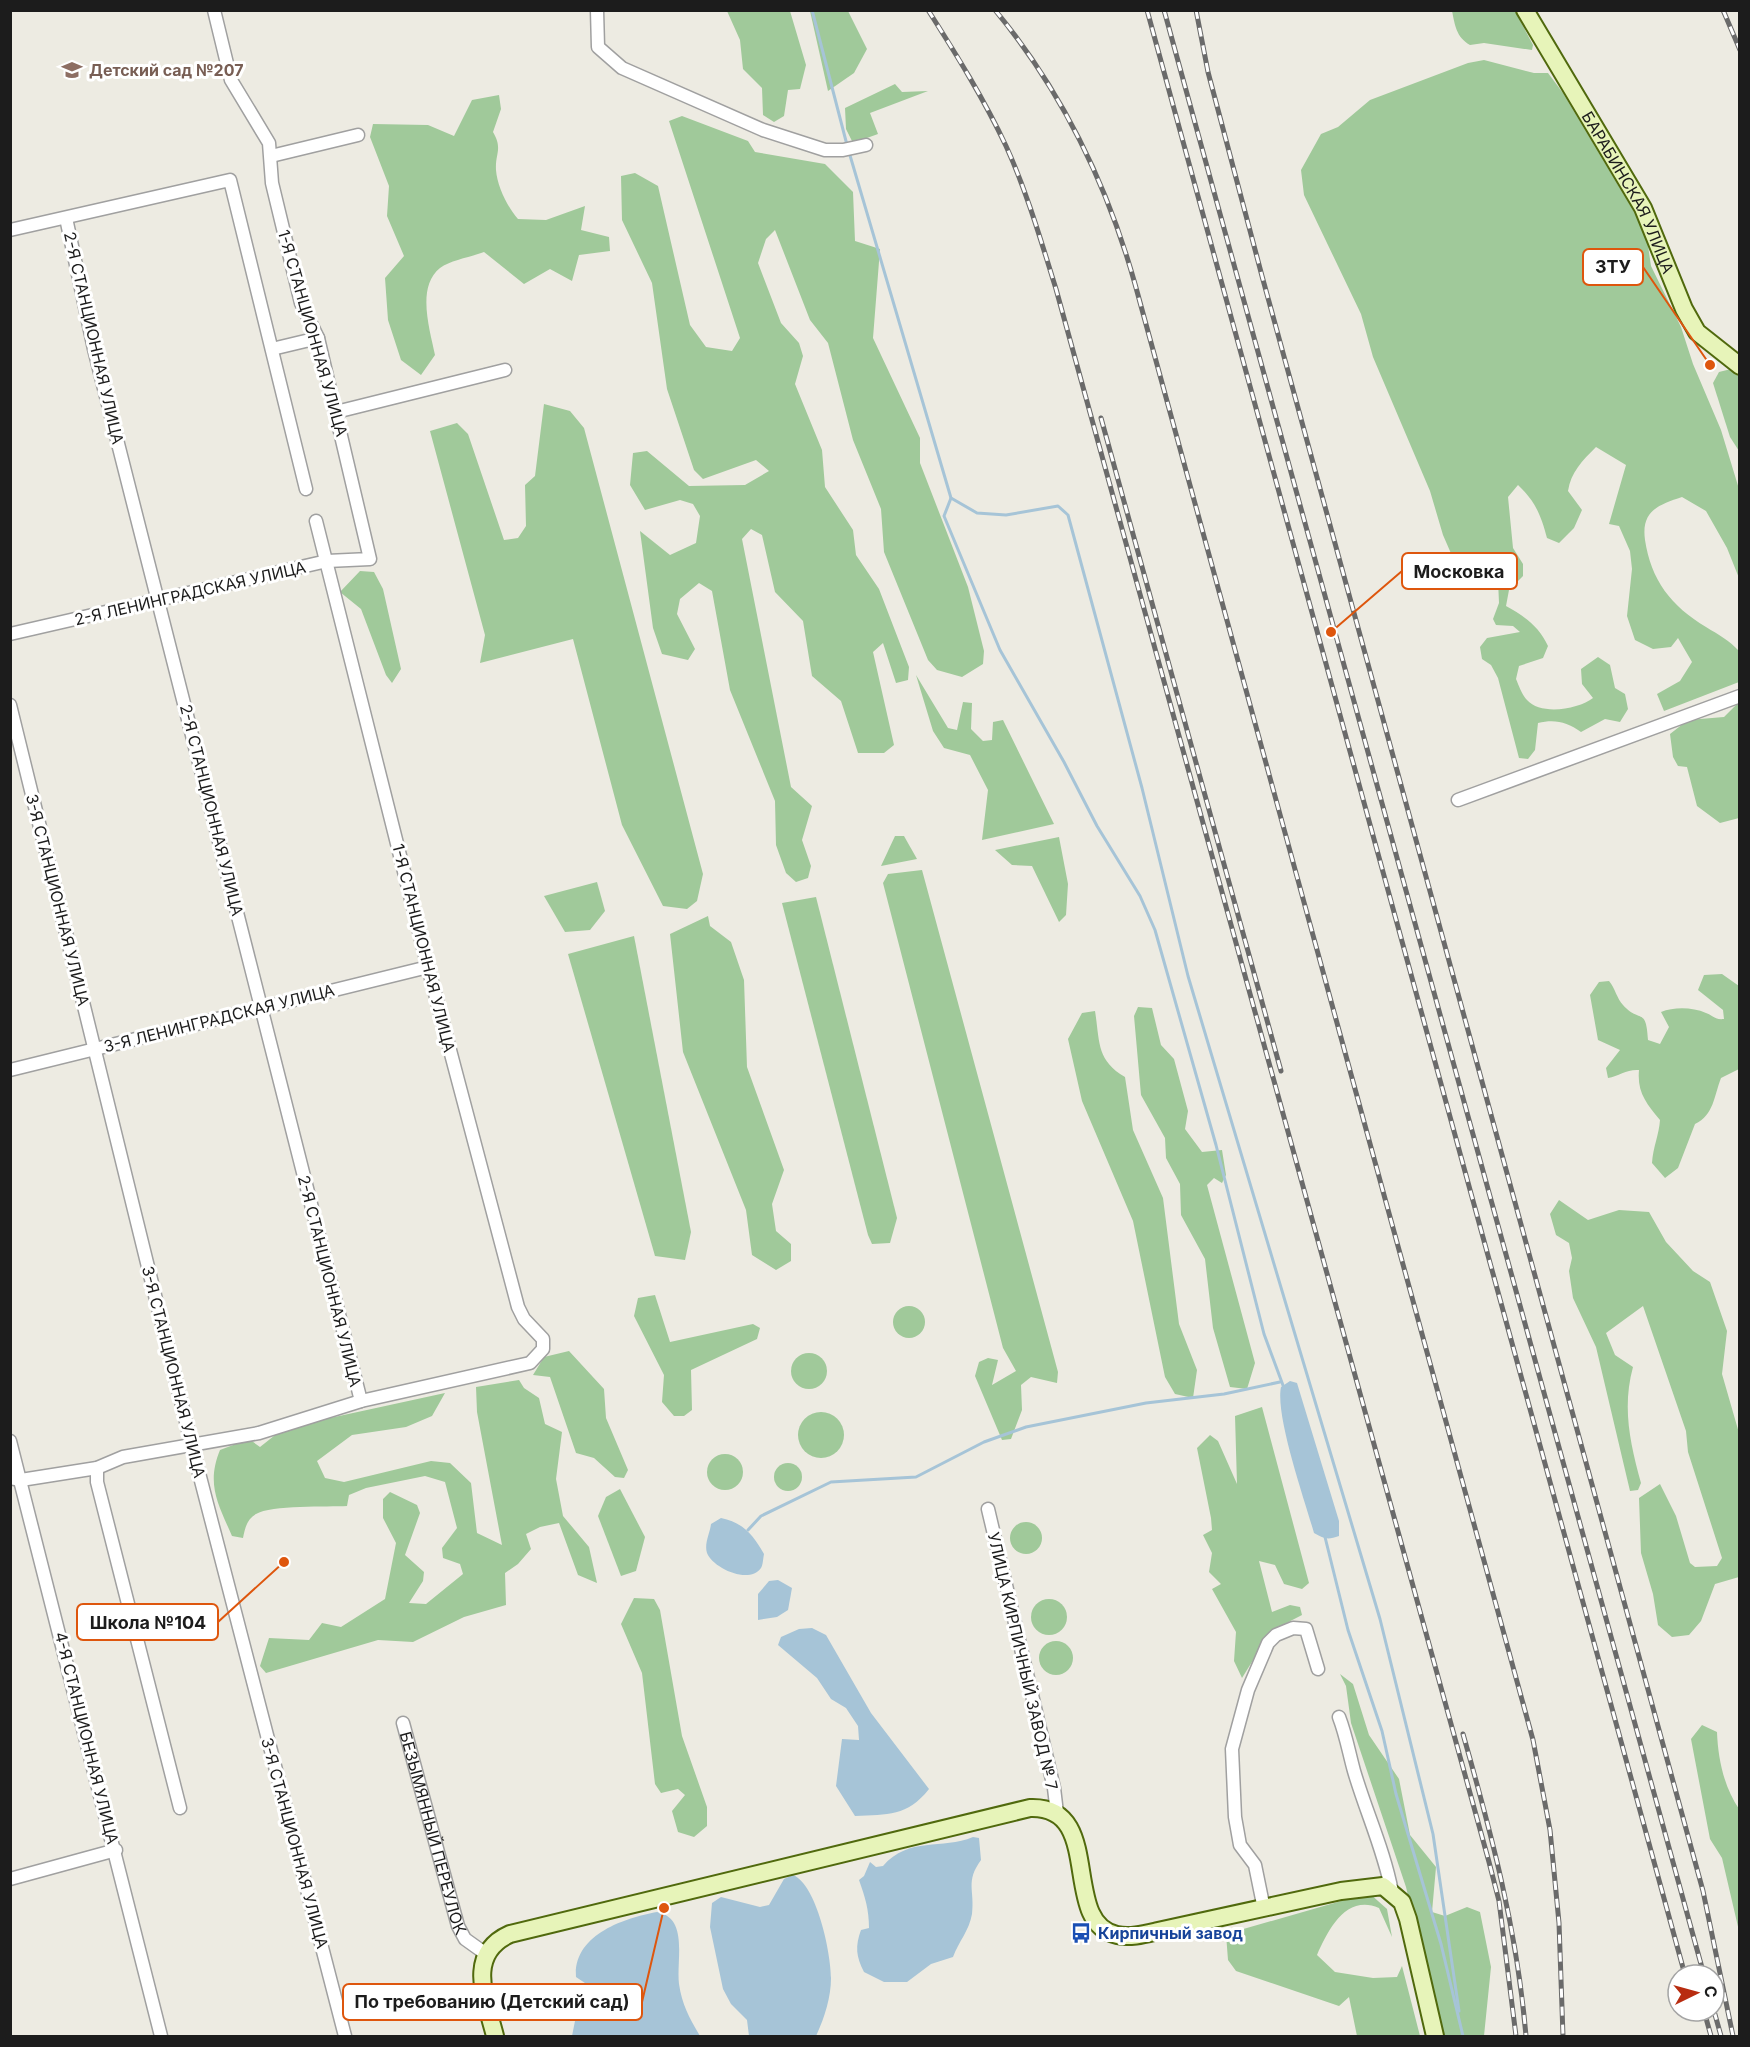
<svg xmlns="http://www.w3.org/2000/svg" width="1750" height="2047" font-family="Inter,sans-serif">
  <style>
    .forest { fill: #a0c99a }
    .water { fill: #a6c4d7 }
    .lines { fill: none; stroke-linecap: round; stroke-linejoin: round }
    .stream { stroke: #a6c4d7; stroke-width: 3 }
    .street-casing { stroke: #a0a0a0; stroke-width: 15 }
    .secondary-casing { stroke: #50690d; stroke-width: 20 }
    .street { stroke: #fff; stroke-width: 12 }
    .secondary { stroke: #e7f4b9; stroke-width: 16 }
    .rail-casing { stroke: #6a6a6a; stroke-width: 5 }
    .rail { stroke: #fff; stroke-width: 3; stroke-dasharray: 9; stroke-linecap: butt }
    .labels { text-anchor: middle; stroke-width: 6; stroke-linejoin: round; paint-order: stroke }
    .education-label { font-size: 16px; font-weight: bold; fill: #785e54; stroke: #fff; text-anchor: start }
    .street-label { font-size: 16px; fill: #1c1c1c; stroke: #fff }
    .transit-label { font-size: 16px; font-weight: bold; fill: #164399; stroke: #fff; text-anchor: start }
    .leader { fill: none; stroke: #de560d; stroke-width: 2 }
    .callout-dot { fill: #de560d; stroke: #fff; stroke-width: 2 }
    .callout { fill: #fff; stroke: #de560d; stroke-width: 2 }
    .callout-label { font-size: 18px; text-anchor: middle; font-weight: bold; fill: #1c1c1c }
  </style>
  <rect width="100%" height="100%" fill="#edebe2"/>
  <g class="forest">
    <path d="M727 11H790L806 65 800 89 788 90 784 116 774 122 763 115 762 88 743 69 740 40Z"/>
    <path d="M810 11H848L867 49 854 73 828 91Z"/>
    <path d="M1452 11H1515L1533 45 1532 50 1484 43 1470 45C1456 37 1455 25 1452 11Z"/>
    <path d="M1484 60 1534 73H1548L1563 93 1646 232 1651 266 1681 327 1693 364 1721 430 1739 489V578L1727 548 1706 511 1682 497C1658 505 1641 511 1645 540 1651 580 1671 606 1706 627 1719 635 1729 640 1739 651V682L1664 711 1657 694 1680 681 1692 662 1678 638 1671 647 1653 649 1635 640 1627 616 1632 569 1630 551 1619 526 1609 524 1626 465 1596 447C1582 461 1571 472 1568 491L1582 510 1574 528 1559 543 1547 538C1541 515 1535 501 1518 485L1508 497 1513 548 1523 564V576L1509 590 1506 606C1524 616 1539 626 1548 646L1543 658 1519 666 1516 679C1519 686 1522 695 1527 700 1541 716 1579 709 1593 698L1582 684 1581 669 1598 657 1610 665 1615 688 1625 694 1628 709 1620 722 1605 719 1581 732C1567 722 1555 719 1538 723L1535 750 1528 759 1519 758 1498 678 1491 665 1482 659 1480 647 1487 638 1520 632 1513 626 1496 625 1493 619 1499 603 1498 580 1465 576 1453 558 1443 535 1430 491 1373 357 1361 314 1304 195 1301 170 1321 134 1338 127 1370 100 1468 63Z"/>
    <path d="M895 84 902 92 928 91 870 113 878 134 853 143 846 129 845 108Z"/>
    <path d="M499 95 501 109 493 132C503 149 495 153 496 170 497 186 508 208 518 219L546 220 585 206 581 230 609 237 610 251 579 255 572 281 550 269 524 284 484 252C471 257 451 260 440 268 416 287 430 330 435 355L421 375 401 360 388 320 385 278 404 256 387 216 389 186 370 137 373 124 428 125 454 136 472 100Z"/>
    <path d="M682 116 748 141 755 152 825 164 853 192 855 241 880 249 873 338 920 438V463L968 587 984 651 983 664 962 677 937 670 928 660 884 552 881 509 853 440 828 343 810 320 775 230 766 239 758 263 781 323 799 343 803 356 795 384 822 450 825 487 853 530 856 555 879 589 909 667 908 680 896 683 883 643 873 652 894 745 884 753H858L841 701 812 676 803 621 775 592 762 535 751 529 742 539 791 787 812 806 802 840 811 866 808 878 796 882 786 873 776 845 775 801 730 690 712 591 699 583 680 599 677 614 695 649 688 660 662 654 653 628 640 531 670 555 696 543 700 516 693 504 680 500 645 510 630 485 633 453 647 451 689 486 745 485 769 471 756 460 703 479 694 470 667 389 652 283 622 220 621 176 635 173 658 186 690 325 706 347 732 351 740 338 669 121Z"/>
    <path d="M1731 369 1739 376V451L1730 437 1713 383 1719 372Z"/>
    <path d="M544 404 570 411 584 428 703 874 697 901 687 909 663 906 622 825 573 639 480 663 485 635 430 431 457 423 468 434 504 540 518 538 526 526 525 485 535 476Z"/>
    <path d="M360 571 374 572 383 589 401 669 392 683 386 675 361 609 340 592Z"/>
    <path d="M916 675 948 728 957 730 963 702 972 703 971 729 983 741 992 740 993 722 1003 720 1054 824 982 840 988 790 970 755 944 748 933 731Z"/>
    <path d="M1739 702V818L1720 823 1697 806 1687 767 1678 766 1673 757 1670 734 1688 720 1724 717Z"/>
    <path d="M895 836H904L917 859 881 866Z"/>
    <path d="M1059 837 1068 884 1066 915 1059 922 1032 866 1012 865 995 850Z"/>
    <path d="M922 870 1058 1372 1057 1383 1031 1377 1021 1385 1022 1410 1011 1439 1002 1440 975 1376 979 1362 988 1358 998 1360 992 1385 1016 1371 1003 1348 883 883 888 874Z"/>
    <path d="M597 882 605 911 590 930 565 932 544 896Z"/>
    <path d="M816 897 897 1218 890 1243 872 1244 868 1235 782 903Z"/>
    <path d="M708 916 710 926 731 942 744 980 747 1067 784 1170 772 1204 776 1231 791 1244V1261L776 1270 752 1255 746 1210 683 1052 670 934Z"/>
    <path d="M634 936 691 1232 685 1260 655 1256 568 954Z"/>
    <path d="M1722 974 1739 986V1069L1721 1078C1714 1096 1714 1115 1695 1124L1678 1168 1665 1178 1652 1163C1653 1147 1659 1135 1660 1120 1646 1103 1637 1092 1639 1070 1627 1069 1619 1076 1608 1078L1606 1068 1620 1050 1598 1040 1590 995 1599 982 1609 981C1615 988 1617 999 1623 1005 1640 1024 1646 1006 1648 1040L1660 1044 1669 1027 1661 1012C1674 1007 1692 1007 1706 1013 1714 1016 1715 1020 1724 1019L1723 1010 1698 990 1704 975Z"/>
    <path d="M1138 1007 1152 1008 1161 1045 1174 1059 1188 1111 1185 1129 1202 1152 1222 1150 1226 1175 1222 1183 1214 1178 1207 1185 1255 1363 1247 1389 1230 1387 1213 1328 1205 1259 1181 1215 1180 1184 1166 1158 1165 1138 1141 1095 1134 1016Z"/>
    <path d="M1095 1011C1100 1042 1096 1060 1125 1077L1133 1130 1163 1198 1179 1324 1197 1370 1193 1398 1175 1394 1165 1377 1133 1221 1082 1101 1068 1039 1082 1013Z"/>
    <path d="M1559 1200 1588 1220 1619 1210 1649 1212 1666 1242 1693 1271 1710 1282 1727 1331 1722 1374 1739 1433V1577L1715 1584 1701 1621 1689 1635 1672 1637 1658 1625 1653 1594 1641 1553 1639 1498 1660 1484 1676 1516 1690 1563 1695 1567 1717 1566 1722 1558 1688 1452 1686 1431 1643 1306 1606 1333 1615 1355 1633 1367C1622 1407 1630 1443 1641 1483L1638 1490 1630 1491 1596 1347 1573 1298 1569 1271 1572 1258 1569 1243 1556 1235 1550 1214Z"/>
    <path d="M655 1295 670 1342 753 1324 760 1328 757 1339 691 1370 692 1410 684 1416H674L662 1402 664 1375 634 1316 638 1298Z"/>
    <circle cx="909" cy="1322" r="16"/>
    <path d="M569 1351 604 1389 606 1418 628 1470 624 1478 615 1477 594 1458 576 1453 550 1377 533 1375 544 1357Z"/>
    <circle cx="809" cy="1371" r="18"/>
    <path d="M519 1380 524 1388 539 1398 545 1424 562 1432 556 1479 563 1516 589 1547 597 1583 578 1575 559 1523 540 1527 526 1534 531 1549 518 1564 505 1573 506 1605 464 1617 413 1642 378 1640 266 1673 260 1666 269 1638 309 1640 322 1623 341 1627 385 1599 396 1543 383 1518V1499L390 1492 417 1505 420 1513 405 1555 424 1572 423 1581 409 1603 426 1604 463 1574 460 1564 443 1558 442 1548 457 1528 445 1482 425 1476 366 1488 349 1495 347 1506C328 1507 271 1505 256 1514 247 1519 245 1528 243 1538L232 1536C218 1504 206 1484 220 1450L249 1439 260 1447 284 1428 445 1393 432 1416 406 1427 352 1435 317 1461 325 1478 344 1482 431 1461 450 1463 471 1483 477 1533 502 1545 477 1412 476 1387Z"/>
    <path d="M1262 1407 1309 1583 1302 1589 1284 1584 1275 1565 1259 1561 1272 1612 1290 1605 1300 1607 1302 1615 1271 1631 1242 1678 1234 1661 1236 1632 1212 1589 1221 1584 1209 1572 1212 1553 1203 1535 1212 1530 1211 1518 1197 1448 1210 1435 1218 1441 1237 1484 1235 1416Z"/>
    <circle cx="821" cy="1435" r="23"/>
    <circle cx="725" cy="1472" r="18"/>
    <circle cx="788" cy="1477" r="14"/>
    <path d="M620 1489 645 1537 636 1571 621 1576 598 1516 606 1497Z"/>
    <circle cx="1026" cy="1538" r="16"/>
    <path d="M634 1598 654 1599 660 1610 682 1736 707 1807V1826L694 1837 678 1832 672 1811 685 1795 678 1789 661 1793 655 1784 642 1673 621 1624Z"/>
    <circle cx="1049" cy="1617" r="18"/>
    <circle cx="1056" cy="1658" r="17"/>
    <path d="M1340 1674 1353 1684 1369 1735 1399 1779 1410 1835 1436 1867 1432 1912 1445 1916 1467 1907 1480 1912 1491 1967 1484 2036H1441L1406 1887 1351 1723 1346 1686Z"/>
    <path d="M1702 1725 1717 1732C1718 1759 1724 1787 1739 1809V1931L1722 1858 1710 1839 1691 1739Z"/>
    <path d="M1369 1893 1387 1909 1392 1937 1379 1908C1346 1894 1328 1930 1317 1955L1335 1972 1373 1978 1397 1977 1402 1966 1420 2036H1357L1349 1997 1339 2006 1236 1971 1228 1960 1226 1934Z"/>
  </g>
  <g class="water">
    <path d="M1290 1381 1297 1383 1339 1521V1536C1328 1540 1324 1539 1314 1533 1305 1501 1275 1416 1281 1387Z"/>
    <path d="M721 1518C744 1523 753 1535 764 1554 763 1559 763 1565 761 1568 749 1585 713 1568 707 1553 704 1544 710 1533 711 1524Z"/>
    <path d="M778 1580 792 1588 788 1610 777 1617 758 1620V1594L769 1581Z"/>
    <path d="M812 1628 826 1635 871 1713 929 1789C907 1817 888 1814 855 1816L836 1786 842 1739 859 1740 858 1726 846 1708 831 1699 817 1678 778 1645 781 1637 799 1629Z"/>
    <path d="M973 1837 979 1838 981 1860C965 1882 975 1890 972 1914 969 1931 959 1941 953 1957L931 1964 907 1982H884L864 1972C856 1957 855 1946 861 1930L869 1928C869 1909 865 1897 859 1880L864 1876 870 1862 876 1867 883 1866C909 1836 942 1850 973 1837Z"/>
    <path d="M793 1875C817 1885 831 1953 831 1978 831 1998 824 2019 816 2036H749L747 2020 731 2004 723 1989 710 1927 712 1903 721 1897 760 1907 769 1905 784 1879Z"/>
    <path d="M657 1912C689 1918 676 1960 679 1984 682 2005 690 2019 700 2036H572L576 2016 598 1997 594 1989 576 1977C573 1935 624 1918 657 1912Z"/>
  </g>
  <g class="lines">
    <g class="stream">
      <path d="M812 10 847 145"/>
      <path d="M849 152 951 498 944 516 1000 650 1064 762 1097 826 1140 896 1155 930 1216 1145 1264 1334 1284 1388"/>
      <path d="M951 498 977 513 1006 515 1058 506 1068 515 1142 788 1188 976 1380 1619 1433 1834 1459 2011"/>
      <path d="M748 1530 761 1516 831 1482 916 1477 984 1442 1026 1427 1146 1403 1224 1394 1280 1382"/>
      <path d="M1325 1537 1348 1630 1382 1731 1396 1794 1441 1944 1463 2036"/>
    </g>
    <g class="street-casing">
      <g id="street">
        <path d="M597 10 598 47 622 68 763 130 825 150H843L866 145"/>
        <path d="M271 156 358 135"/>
        <path d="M66 218 94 349 361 1401"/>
        <path d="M10 230 230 180 306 489"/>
        <path d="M272 349 318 338"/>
        <path d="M336 412 505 370"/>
        <path d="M10 634 327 561 370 559 318 338 301 303 272 183 269 143 231 80 214 10"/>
        <path d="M10 705 192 1446 345 2036"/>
        <path d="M1458 800 1740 696"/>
        <path d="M10 1070 428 967"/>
        <path d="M10 1441 161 2036"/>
        <path d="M97 1468V1482L180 1808"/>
        <path d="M10 1478 21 1480 97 1468 123 1457 259 1433 361 1401 530 1363 543 1349V1339L524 1319 518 1307 428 967 316 521"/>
        <path d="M988 1509 1054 1788 1057 1813"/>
        <path d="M1339 1717C1346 1735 1349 1753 1354 1771 1366 1812 1384 1850 1392 1892"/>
        <path id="s1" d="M403 1723 458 1926 465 1939 486 1954"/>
        <path d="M10 1879 116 1850"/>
        <path d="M1264 1909 1255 1865 1240 1845 1235 1817 1232 1749 1248 1690 1268 1643 1276 1635 1293 1628 1306 1629 1318 1669"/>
      </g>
    </g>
    <g class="secondary-casing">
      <g id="secondary">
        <path id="s2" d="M1525 10 1643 208 1684 309 1697 332 1740 366"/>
        <path d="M495 2036C486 2000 465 1954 510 1934L1030 1808C1106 1805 1059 1923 1117 1935 1130 1938 1145 1934 1158 1931L1341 1891 1383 1886 1402 1902 1408 1919 1435 2036"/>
      </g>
    </g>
    <use href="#street" class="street"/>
    <use href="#secondary" class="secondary"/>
    <g class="rail-casing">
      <g id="rail">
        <path d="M928 10C956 54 984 99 1006 146 1027 192 1041 241 1056 289L1489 1862 1499 1901 1516 2036"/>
        <path d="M995 10C1061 90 1107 184 1135 284L1533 1740 1550 1830 1559 1923 1563 2036"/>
        <path d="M1147 10 1685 1975"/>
        <path d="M1164 10 1704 1975"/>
        <path d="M1196 10 1208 72 1262 276 1703 1891 1733 2036"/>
        <path d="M1723 10 1740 50"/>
        <path d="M1101 418 1281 1071"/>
        <path d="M1463 1734C1492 1836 1517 1930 1526 2036"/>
        <path d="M1704 2011 1711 2036"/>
        <path d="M1714 2011 1721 2036"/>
      </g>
    </g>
    <use href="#rail" class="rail"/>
  </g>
  <defs>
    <g id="school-bare" transform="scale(1.62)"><path d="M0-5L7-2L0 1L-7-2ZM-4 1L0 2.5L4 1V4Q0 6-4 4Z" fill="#8d6e63" stroke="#fff" stroke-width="2.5" paint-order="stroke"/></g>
    <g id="bus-bare" transform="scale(1.62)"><path d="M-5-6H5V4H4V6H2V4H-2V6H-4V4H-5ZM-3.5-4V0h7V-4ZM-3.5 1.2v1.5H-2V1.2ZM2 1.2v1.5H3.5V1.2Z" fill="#1a4fb4" stroke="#fff" stroke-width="2.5" paint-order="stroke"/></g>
  </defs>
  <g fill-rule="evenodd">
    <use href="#school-bare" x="72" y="70"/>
    <use href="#bus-bare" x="1081" y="1933"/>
  </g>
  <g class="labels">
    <g class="education-label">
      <text x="89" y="76">Детский сад №207</text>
    </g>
    <g class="street-label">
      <text dy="6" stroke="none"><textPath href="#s2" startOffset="210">БАРАБИНСКАЯ УЛИЦА</textPath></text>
      <text transform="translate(313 333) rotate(74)" y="6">1-Я СТАНЦИОННАЯ УЛИЦА</text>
      <text transform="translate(94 338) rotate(77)" y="6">2-Я СТАНЦИОННАЯ УЛИЦА</text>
      <text transform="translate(190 593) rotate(-13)" y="6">2-Я ЛЕНИНГРАДСКАЯ УЛИЦА</text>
      <text transform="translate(212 810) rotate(76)" y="6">2-Я СТАНЦИОННАЯ УЛИЦА</text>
      <text transform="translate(58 900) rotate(76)" y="6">3-Я СТАНЦИОННАЯ УЛИЦА</text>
      <text transform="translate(424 948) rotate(76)" y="6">1-Я СТАНЦИОННАЯ УЛИЦА</text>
      <text transform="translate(219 1018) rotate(-14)" y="6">3-Я ЛЕНИНГРАДСКАЯ УЛИЦА</text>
      <text transform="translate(330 1281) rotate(76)" y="6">2-Я СТАНЦИОННАЯ УЛИЦА</text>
      <text transform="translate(174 1372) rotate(76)" y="6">3-Я СТАНЦИОННАЯ УЛИЦА</text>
      <text transform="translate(1023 1661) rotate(77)" y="6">УЛИЦА КИРПИЧНЫЙ ЗАВОД № 7</text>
      <text transform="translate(87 1738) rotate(76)" y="6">4-Я СТАНЦИОННАЯ УЛИЦА</text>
      <text dy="6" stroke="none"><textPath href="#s1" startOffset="114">БЕЗЫМЯННЫЙ ПЕРЕУЛОК</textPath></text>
      <text transform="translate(295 1843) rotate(75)" y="6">3-Я СТАНЦИОННАЯ УЛИЦА</text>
    </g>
    <g class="transit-label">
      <text x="1098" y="1939">Кирпичный завод</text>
    </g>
  </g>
  <path class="leader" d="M1710 365L1643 267M1331 632L1402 571M284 1562L218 1622M664 1908L642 2002"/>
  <g class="callout-dot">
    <circle cx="1710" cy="365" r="6"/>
    <circle cx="1331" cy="632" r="6"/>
    <circle cx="284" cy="1562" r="6"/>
    <circle cx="664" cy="1908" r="6"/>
  </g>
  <g class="callout">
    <rect x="1583" y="249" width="60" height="36" rx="6"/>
    <rect x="1402" y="553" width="115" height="36" rx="6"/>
    <rect x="77" y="1604" width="141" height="36" rx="6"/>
    <rect x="343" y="1984" width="299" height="36" rx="6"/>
  </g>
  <g class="callout-label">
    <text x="1613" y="273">ЗТУ</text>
    <text x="1459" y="578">Московка</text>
    <text x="148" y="1629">Школа №104</text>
    <text x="492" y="2008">По требованию (Детский сад)</text>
  </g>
  <rect width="1750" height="2047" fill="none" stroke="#1c1c1c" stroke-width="24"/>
  <g transform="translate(1696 1993) rotate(85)"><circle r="28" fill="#ffffff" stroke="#a4a4a4" stroke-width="1.5"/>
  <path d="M0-4.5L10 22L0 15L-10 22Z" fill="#b82c10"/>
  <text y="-9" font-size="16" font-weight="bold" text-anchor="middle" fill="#1c1c1c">С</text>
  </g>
</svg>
